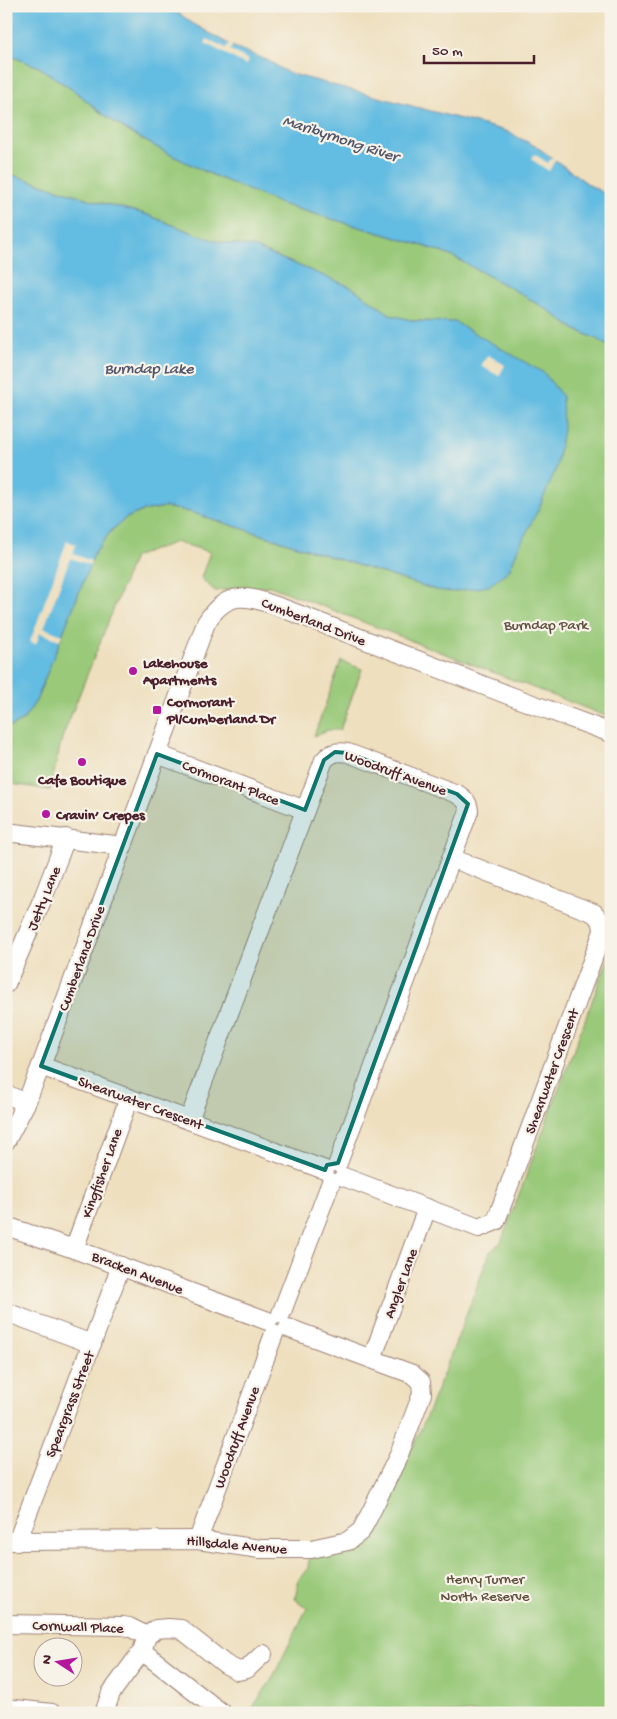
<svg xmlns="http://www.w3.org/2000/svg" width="617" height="1719" font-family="'Gochi Hand',sans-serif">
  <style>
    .green { fill: #99c979; stroke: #727452 }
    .water { fill: #63bce1; stroke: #566e86 }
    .pier { fill: #eedfbe }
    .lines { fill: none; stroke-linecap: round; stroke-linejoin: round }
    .minor-casing { stroke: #9c7f74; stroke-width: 20 }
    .minor { stroke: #fff; stroke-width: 18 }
    .marked { fill: #0f766e; fill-opacity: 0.2; stroke: #0f766e; stroke-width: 4; stroke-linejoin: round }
    .poi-dot { fill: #b5179e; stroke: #f7f3e8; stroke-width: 2 }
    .labels { text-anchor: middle; stroke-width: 4.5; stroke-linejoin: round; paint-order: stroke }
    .street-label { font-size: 15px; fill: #4a1f2b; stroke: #f7f3e8 }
    .park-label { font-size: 15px; fill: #625242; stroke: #f7f3e8 }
    .poi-label { font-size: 15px; font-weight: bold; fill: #4a1f2b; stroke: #f7f3e8; text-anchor: start }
    .water-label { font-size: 16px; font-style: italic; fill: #53566b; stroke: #f7f3e8 }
  </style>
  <rect width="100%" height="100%" fill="#f7f3e8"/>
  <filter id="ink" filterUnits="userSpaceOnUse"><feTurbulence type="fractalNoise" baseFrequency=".02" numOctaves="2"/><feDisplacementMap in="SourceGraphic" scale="10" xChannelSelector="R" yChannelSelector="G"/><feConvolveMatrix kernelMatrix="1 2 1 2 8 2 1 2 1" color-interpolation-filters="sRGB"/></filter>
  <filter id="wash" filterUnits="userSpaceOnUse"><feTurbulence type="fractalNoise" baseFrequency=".0096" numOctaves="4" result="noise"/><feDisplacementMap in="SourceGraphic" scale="20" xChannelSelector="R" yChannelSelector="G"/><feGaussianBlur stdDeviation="1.12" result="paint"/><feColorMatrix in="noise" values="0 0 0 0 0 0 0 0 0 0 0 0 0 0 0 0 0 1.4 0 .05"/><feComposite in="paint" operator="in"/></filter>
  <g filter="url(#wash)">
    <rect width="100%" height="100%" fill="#eedfbe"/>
    <g class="green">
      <path d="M6 54 39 67 80 95 100 112 131 133 169 154 206 172 281 204 424 246 454 257 516 291 548 310 574 329 597 339 611 348V718L270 586 215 591 201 578 210 552 176 542 134 557 62 738 50 790 12 784 6 823V729L23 720 36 701 95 552 111 531 126 518 143 511 165 507 190 512 436 590 509 570 519 547 455 322 415 321 391 315 351 287 253 247 220 242 198 235 145 214 98 202 6 173Z"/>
      <path d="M341 661 362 669 340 730H328L314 736Z"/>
      <path d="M611 951V1713H249L272 1679 307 1608 295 1599 299 1579 308 1568 309 1558C328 1555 352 1554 366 1539 379 1525 386 1502 395 1485 432 1410 460 1330 490 1252L501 1242Z"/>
    </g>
    <g class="water">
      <path d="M6 6H169L192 23 234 47 269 61 288 73 506 131 537 147 591 186 611 197V348L597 339 574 329 548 310 516 291 454 257 424 246 281 204 206 172 169 154 131 133 100 112 80 95 39 67 6 54Z"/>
      <path d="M6 173 98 202 145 214 198 235 220 242 253 247 351 287 391 315 415 321 455 322 544 373 562 396 563 429 556 469 539 508 519 547 509 570 489 586 452 592 436 590 190 512 165 507 143 511 126 518 111 531 95 552 36 701 23 720 6 729Z"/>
    </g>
    <g class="pier">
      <path d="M207 39 226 48 230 42 233 44 230 50 248 60 246 65 205 43Z"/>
      <path d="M534 154 548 163 553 156 556 158 549 171 531 159Z"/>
      <path d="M488 355 505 365 499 376 481 366Z"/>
      <path d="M67 541 76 544 73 554 91 561 90 565 70 558 44 628 62 635 60 640 40 633 36 644 30 642Z"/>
    </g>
  </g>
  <g filter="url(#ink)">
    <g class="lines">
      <g class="minor-casing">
        <g id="minor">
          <path d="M157 754 305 810"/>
          <path d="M14 833 123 846"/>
          <path d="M6 984 43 898 66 838"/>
          <path d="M41 1066 325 1170"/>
          <path d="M6 1094 26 1103"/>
          <path d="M189 1120 324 760C332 752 338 751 348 753L457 794C465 799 468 802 469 811L338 1163"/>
          <path d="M6 1141 26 1103 41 1066 206 623C227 588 249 596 282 608L516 698 611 733"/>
          <path d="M344 1177 479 1228 496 1221 603 931 602 922 594 913 451 858"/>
          <path d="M6 1226 74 1249 268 1321"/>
          <path d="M74 1249 129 1098"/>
          <path d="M6 1312 92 1344"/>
          <path d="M281 1314 331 1182"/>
          <path d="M372 1359 427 1208"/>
          <path d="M198 1540 274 1334"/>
          <path d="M6 1541 198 1540 260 1549H311L348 1541 361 1531 370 1514 398 1457 422 1394 421 1382 412 1374 288 1328"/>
          <path d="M17 1542 121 1266"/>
          <path d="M6 1624 123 1626 129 1627 147 1636"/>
          <path d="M142 1651 222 1713"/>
          <path d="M6 1708 52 1713"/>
          <path d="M104 1713 111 1693 142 1651 147 1636 156 1629 168 1628 181 1629 225 1664 238 1671 247 1669 263 1654"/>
        </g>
      </g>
      <use href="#minor" class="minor"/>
    </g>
  </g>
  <path class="marked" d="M335 752 348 753 457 794 468 804 338 1163 327 1165 325 1170 41 1066 157 754 305 810 324 760Z"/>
  <g class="poi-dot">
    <circle cx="133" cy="671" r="5"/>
    <rect x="152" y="705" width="10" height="10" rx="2.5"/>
    <circle cx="82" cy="762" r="5"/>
    <circle cx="46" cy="814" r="5"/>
  </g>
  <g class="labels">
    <g class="street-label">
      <text transform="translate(314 621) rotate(21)" y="5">Cumberland Drive</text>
      <text transform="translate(396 772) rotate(20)" y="5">Woodruff Avenue</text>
      <text transform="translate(231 782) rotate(21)" y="5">Cormorant Place</text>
      <text transform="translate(43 898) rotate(-68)" y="5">Jetty Lane</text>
      <text transform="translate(81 958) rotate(-70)" y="5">Cumberland Drive</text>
      <text transform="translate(551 1071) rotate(-70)" y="5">Shearwater Crescent</text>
      <text transform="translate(141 1102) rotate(20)" y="5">Shearwater Crescent</text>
      <text transform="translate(101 1173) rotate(-70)" y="5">Kingfisher Lane</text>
      <text transform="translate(138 1272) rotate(21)" y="5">Bracken Avenue</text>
      <text transform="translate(400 1283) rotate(-70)" y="5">Angler Lane</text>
      <text transform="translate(69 1404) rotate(-69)" y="5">Speargrass Street</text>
      <text transform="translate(236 1437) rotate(-70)" y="5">Woodruff Avenue</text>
      <text transform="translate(237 1544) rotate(5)" y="5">Hillsdale Avenue</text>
      <text transform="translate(78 1626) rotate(2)" y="5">Cornwall Place</text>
    </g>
    <g class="park-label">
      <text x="546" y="629">Burndap Park</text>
      <text x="485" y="1583">Henry Turner<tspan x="485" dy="17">North Reserve</tspan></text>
    </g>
    <g class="poi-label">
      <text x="143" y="667">Lakehouse<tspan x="143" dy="17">Apartments</tspan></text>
      <text x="167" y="706">Cormorant<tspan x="167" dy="17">Pl/Cumberland Dr</tspan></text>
      <text x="82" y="784" text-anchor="middle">Cafe Boutique</text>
      <text x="56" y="819">Cravin’ Crepes</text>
    </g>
    <g class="water-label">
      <text transform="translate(341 137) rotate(18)" y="6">Maribyrnong River</text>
      <text x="149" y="373">Burndap Lake</text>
    </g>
  </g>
  <rect width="617" height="1719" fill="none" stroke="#f7f3e8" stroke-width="25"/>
  <g transform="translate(58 1662) rotate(282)"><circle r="24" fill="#f7f3e8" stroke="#b29e9c"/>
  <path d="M0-4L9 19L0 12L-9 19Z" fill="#b5179e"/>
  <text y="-8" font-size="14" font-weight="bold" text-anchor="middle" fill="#4a1f2b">N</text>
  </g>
  <path d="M424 55v8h110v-8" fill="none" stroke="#4a1f2b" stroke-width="2.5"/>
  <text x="432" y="55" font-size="15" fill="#4a1f2b" stroke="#f7f3e8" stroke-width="4" paint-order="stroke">50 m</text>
</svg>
